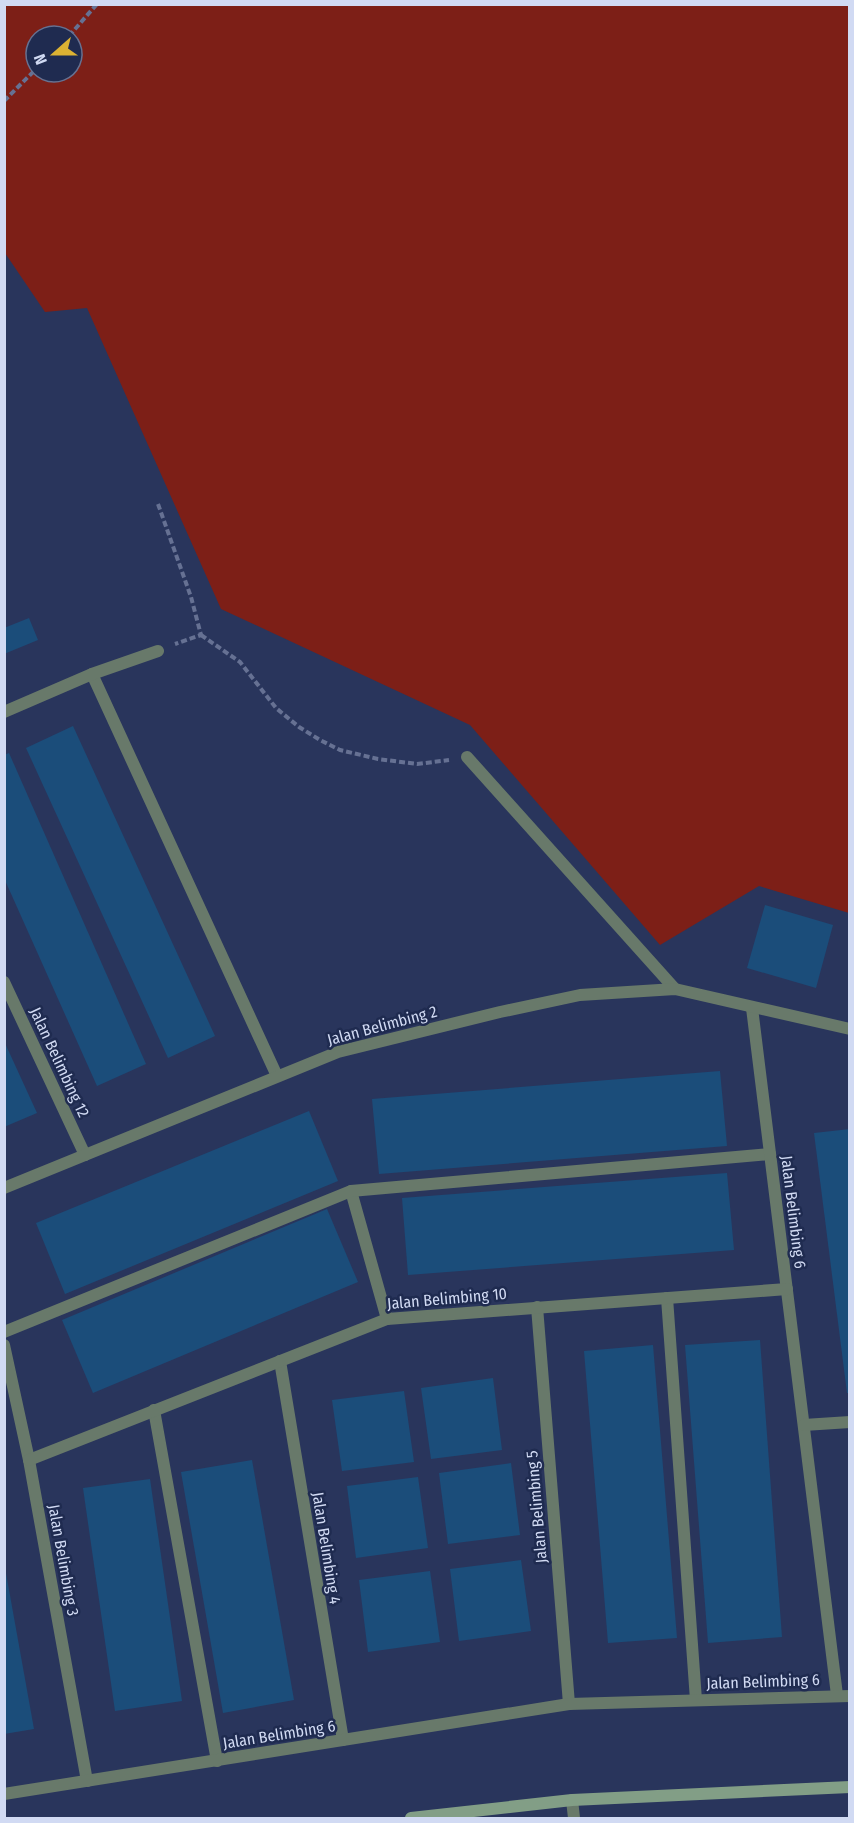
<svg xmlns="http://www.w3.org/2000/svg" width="854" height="1823" font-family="'Fira Sans Condensed',sans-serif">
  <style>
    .green { fill: #7d1f17; fill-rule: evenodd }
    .building { fill: #1b4d7a }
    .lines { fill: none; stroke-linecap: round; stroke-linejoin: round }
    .path { stroke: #667193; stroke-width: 4; stroke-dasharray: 6 3; stroke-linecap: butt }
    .lane { stroke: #68796a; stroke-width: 12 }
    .street { stroke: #68796a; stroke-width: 12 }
    .secondary { stroke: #829e86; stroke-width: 12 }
    .labels { text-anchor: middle; stroke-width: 5; stroke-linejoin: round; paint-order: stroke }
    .street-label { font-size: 16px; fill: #d1daf3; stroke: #1f2b50 }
  </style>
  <rect width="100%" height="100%" fill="#29355c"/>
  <path class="green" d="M4 5H849V913L759 886 660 945 470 725 221 609 87 308 45 312 5 253ZM36 36H72V72H36Z"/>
  <g class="building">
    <path d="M29 618 38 640 4 654V628Z"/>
    <path d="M73 726 215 1036 168 1058 26 748Z"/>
    <path d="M9 753 146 1064 97 1086 4 878V755Z"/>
    <path d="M765 905 833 925 816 988 747 968Z"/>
    <path d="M4 1041 37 1113 4 1127Z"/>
    <path d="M720 1071 727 1146 379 1174 372 1099Z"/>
    <path d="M309 1111 338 1181 65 1294 36 1223Z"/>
    <path d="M850 1129V1393H847L814 1133Z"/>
    <path d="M727 1173 734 1250 408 1275 402 1198Z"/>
    <path d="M327 1209 358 1282 93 1393 62 1320Z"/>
    <path d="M760 1340 782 1637 708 1643 685 1345Z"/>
    <path d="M653 1345 677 1638 608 1643 584 1351Z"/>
    <path d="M493 1378 502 1450 431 1459 421 1388Z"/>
    <path d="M404 1391 414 1462 342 1471 332 1400Z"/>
    <path d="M252 1460 294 1700 223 1713 181 1472Z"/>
    <path d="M511 1463 520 1535 448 1544 439 1473Z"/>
    <path d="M418 1477 428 1548 356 1558 347 1486Z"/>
    <path d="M150 1479 182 1701 115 1711 83 1488Z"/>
    <path d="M521 1560 531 1631 459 1641 450 1569Z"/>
    <path d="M4 1562 34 1729 4 1734Z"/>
    <path d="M430 1571 440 1642 368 1652 359 1580Z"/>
  </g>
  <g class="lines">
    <g class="path">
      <path d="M69 36 97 4"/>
      <path d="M4 101 36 69"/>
      <path d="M158 504 191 597 201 635 175 644"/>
      <path d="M201 635 240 662 276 708 299 727 320 740 340 750 378 759 417 764 449 760"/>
    </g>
    <g class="lane">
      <path d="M351 1191 387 1319"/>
      <path d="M667 1298 696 1700"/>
      <path d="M4 1332 351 1191 770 1154"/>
      <path d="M154 1410 217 1761"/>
    </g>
    <g class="street">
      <path d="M92 674 277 1076"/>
      <path d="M4 712 92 674 158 651"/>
      <path d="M467 757 675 989"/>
      <path d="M4 982 85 1155"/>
      <path d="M752 1008 837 1695"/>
      <path d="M4 1188 338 1052 500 1012 580 995 675 989 850 1029"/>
      <path d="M537 1307 569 1704"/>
      <path d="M4 1345 29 1460 87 1781"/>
      <path d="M280 1361 343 1740"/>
      <path d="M804 1425 850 1422"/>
      <path d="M29 1460 387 1319 787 1289"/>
      <path d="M4 1794 569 1704 850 1696"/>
      <path d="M572 1800 574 1818"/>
    </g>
    <path class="secondary" d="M411 1818 572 1800 850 1787"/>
  </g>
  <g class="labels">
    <g class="street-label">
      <text transform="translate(382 1025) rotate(-15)" y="6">Jalan Belimbing 2</text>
      <text transform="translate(60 1062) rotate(65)" y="6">Jalan Belimbing 12</text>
      <text transform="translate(794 1212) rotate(83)" y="6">Jalan Belimbing 6</text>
      <text transform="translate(447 1298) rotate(-5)" y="6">Jalan Belimbing 10</text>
      <text transform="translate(536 1507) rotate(-95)" y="6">Jalan Belimbing 5</text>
      <text transform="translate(327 1548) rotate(81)" y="6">Jalan Belimbing 4</text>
      <text transform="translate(64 1560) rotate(80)" y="6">Jalan Belimbing 3</text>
      <text transform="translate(763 1681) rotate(-2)" y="6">Jalan Belimbing 6</text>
      <text transform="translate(279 1734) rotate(-9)" y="6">Jalan Belimbing 6</text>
    </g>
  </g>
  <rect width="854" height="1823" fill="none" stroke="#d1daf3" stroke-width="12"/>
  <g transform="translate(54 54) rotate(249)"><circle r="28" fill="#1f2b50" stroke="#667191" stroke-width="1.5"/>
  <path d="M0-4.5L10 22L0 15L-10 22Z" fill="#dcb233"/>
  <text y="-9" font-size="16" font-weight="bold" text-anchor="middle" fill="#d1daf3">N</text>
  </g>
</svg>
